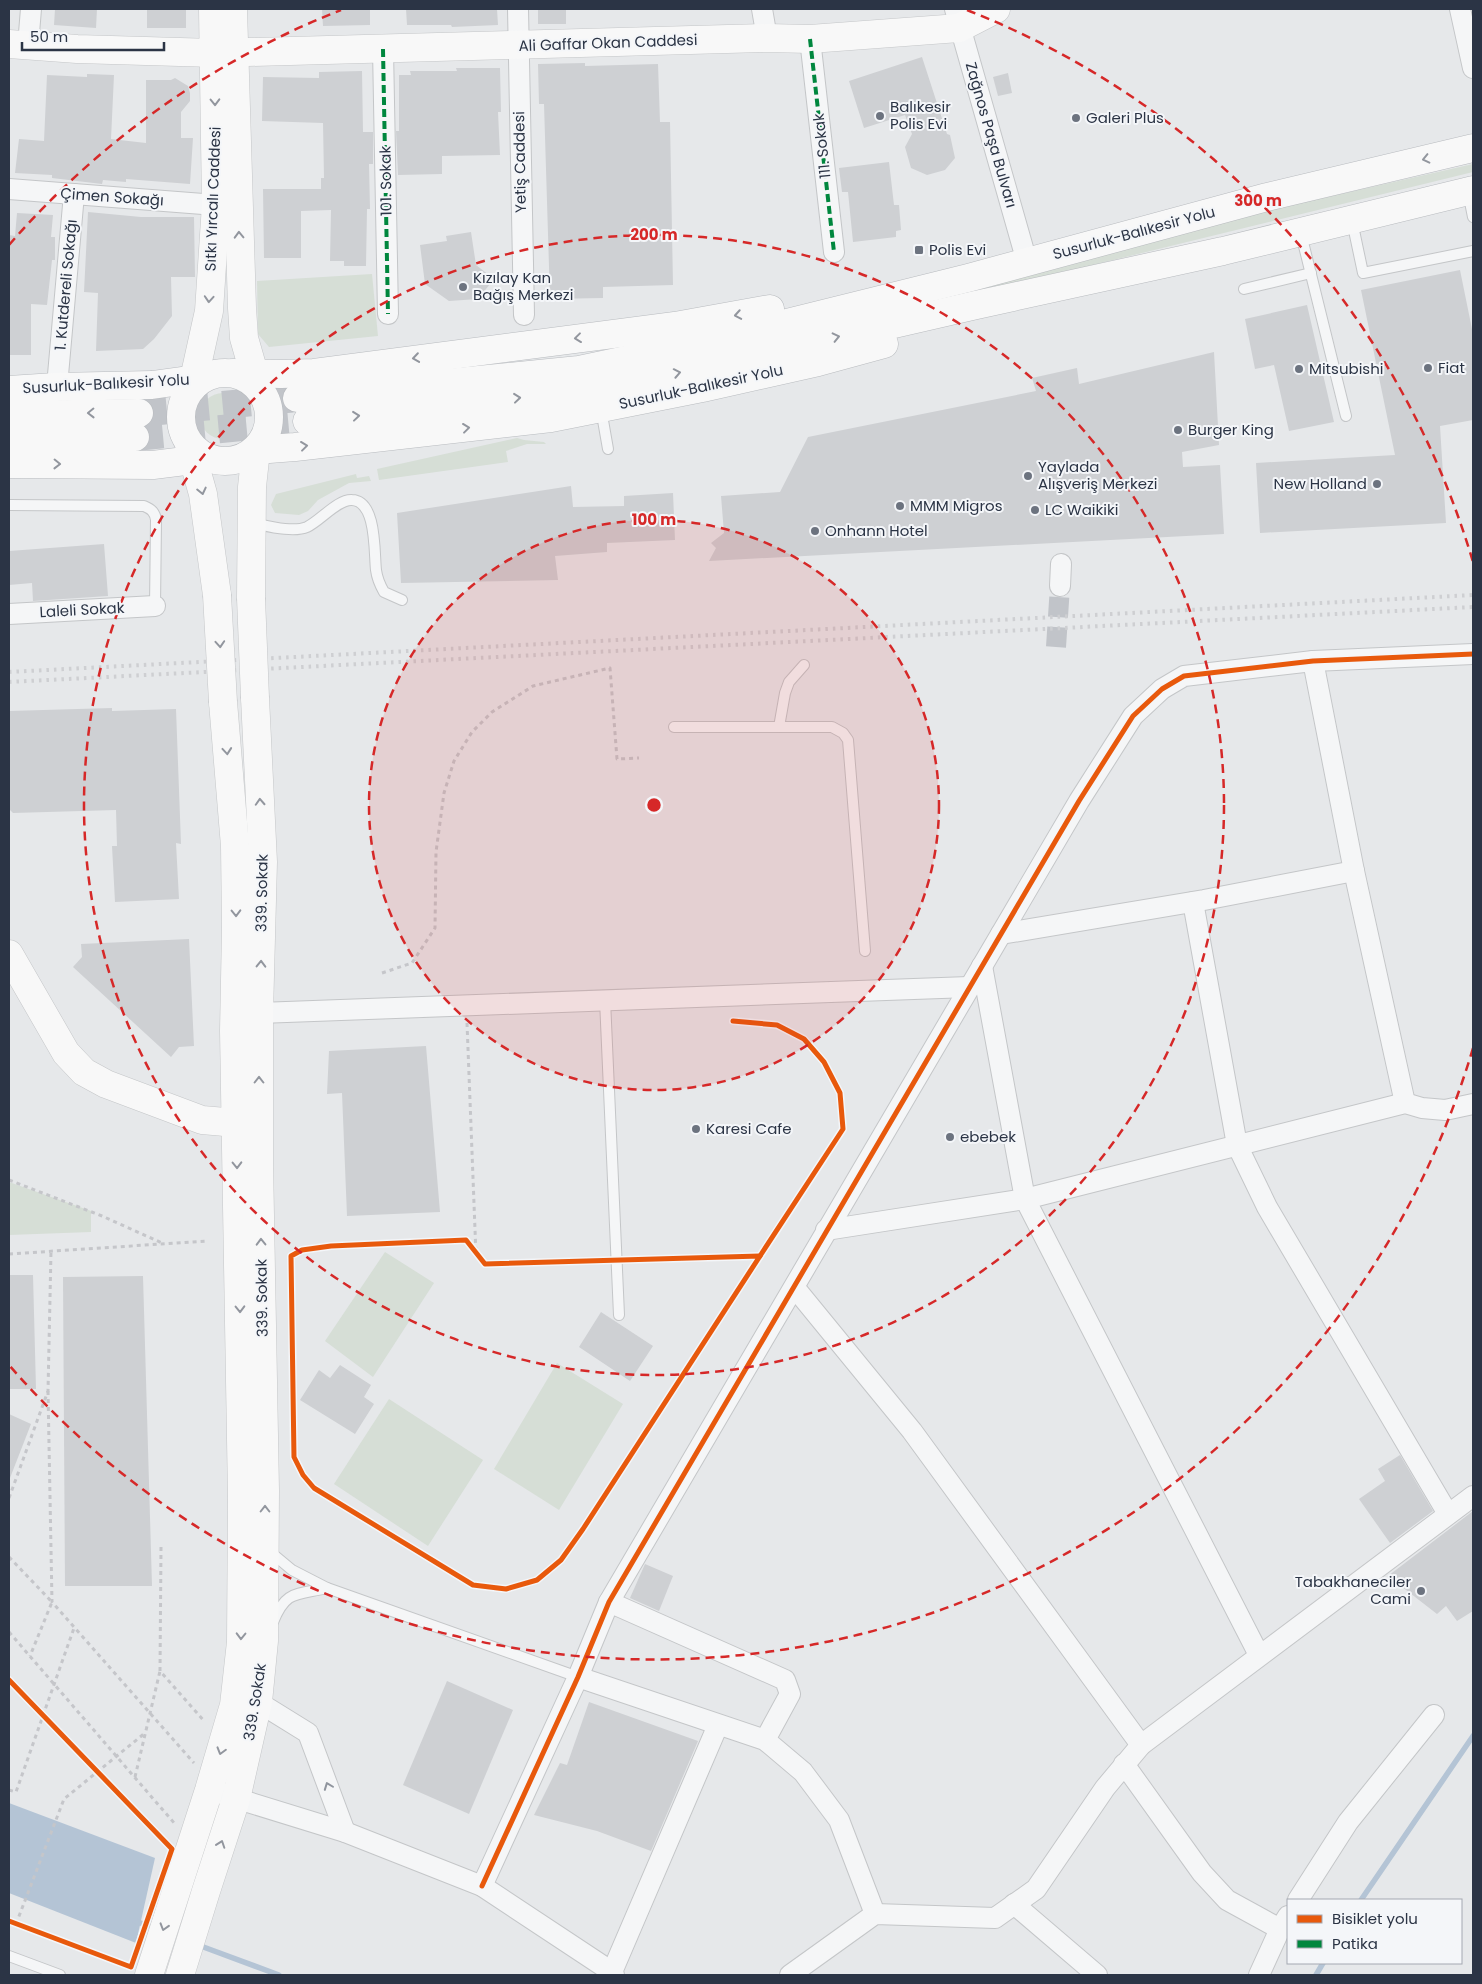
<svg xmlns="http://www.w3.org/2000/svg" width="1482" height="1984" font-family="Poppins,sans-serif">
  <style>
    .green { fill: #d6ded6 }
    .water { fill: #b4c4d5 }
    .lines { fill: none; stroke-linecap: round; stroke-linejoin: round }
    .stream { stroke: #b4c4d5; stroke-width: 5.5 }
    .building { fill: #ced0d3 }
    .street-tunnel { stroke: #c1c4c9; stroke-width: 20; stroke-dasharray: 20 10; stroke-linecap: butt }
    .highway-tunnel { stroke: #c1c4c9; stroke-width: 28; stroke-dasharray: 28 14; stroke-linecap: butt }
    .lane-casing { stroke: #c4c6c8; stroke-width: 12 }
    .street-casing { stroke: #c4c6c8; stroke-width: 22 }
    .secondary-casing { stroke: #c4c6c8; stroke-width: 29 }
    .highway-casing { stroke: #b8bbbf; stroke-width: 29 }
    .path { stroke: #c5c6ca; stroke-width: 3; stroke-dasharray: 4 4; stroke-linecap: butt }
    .lane { stroke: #f5f6f7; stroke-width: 10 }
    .street { stroke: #f5f6f7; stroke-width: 20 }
    .secondary { stroke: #f8f8f8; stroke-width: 28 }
    .highway { stroke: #f8f8f8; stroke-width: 28 }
    .rail { stroke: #cecfd2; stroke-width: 4; stroke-dasharray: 2.5 5; stroke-linecap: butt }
    .secondary-bridge-casing { stroke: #c4c6c8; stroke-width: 29; stroke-linecap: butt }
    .secondary-bridge { stroke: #f8f8f8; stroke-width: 28 }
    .quiet { stroke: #00873e; stroke-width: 4; stroke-dasharray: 8 4; stroke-linecap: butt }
    .cycleway-casing { stroke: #f4f6f9; stroke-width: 8 }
    .cycleway { stroke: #e8590c; stroke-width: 5 }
    .oneway { stroke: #92969e }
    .oneway2 { stroke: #90959e }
    .ring { fill: none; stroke: #d62828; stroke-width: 2.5; stroke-dasharray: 9 6 }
    .poi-dot { fill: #6c737f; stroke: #f4f6f9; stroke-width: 2 }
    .labels { text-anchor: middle; stroke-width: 4; stroke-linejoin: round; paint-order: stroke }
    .street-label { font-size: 15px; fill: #2b3445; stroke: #f4f6f9 }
    .poi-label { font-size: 15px; fill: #2b3445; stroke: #f4f6f9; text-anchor: start }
    .centre { fill: #d62828; stroke: #f4f6f9; stroke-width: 2.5 }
    .ring-label { font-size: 15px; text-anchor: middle; font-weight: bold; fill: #d62828; stroke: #f4f6f9; stroke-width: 4; stroke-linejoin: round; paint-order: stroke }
  </style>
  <rect width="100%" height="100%" fill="#e6e8ea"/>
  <g class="green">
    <path d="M1473 164V172L1048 276 925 302 1248 215Z"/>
    <path d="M372 274 378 336 269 347 258 334 257 281Z"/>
    <circle cx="223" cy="416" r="23"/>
    <path d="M517 438 524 440 544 442 546 444H527L506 451 508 462 379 480 377 469Z"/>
    <path d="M356 474 357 478 369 476 371 481 349 483 318 500 308 511 299 515 275 513 271 505 276 494Z"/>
    <path d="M9 1182 91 1211V1232L9 1235Z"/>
    <path d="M385 1252 434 1283 373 1377 325 1341Z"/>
    <path d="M557 1363 623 1404 559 1510 494 1469Z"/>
    <path d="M389 1399 483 1460 428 1546 334 1484Z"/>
  </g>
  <path class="water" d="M9 1803 155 1858 136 1943 9 1893Z"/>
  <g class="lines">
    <g class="stream">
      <path d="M1361 1900 1473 1736"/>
      <path d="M135 1921 157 1929"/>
      <path d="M198 1945 279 1975"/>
      <path d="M1316 1975 1323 1963"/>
    </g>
  </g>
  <g class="building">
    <path d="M55 9H97L96 28 54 25Z"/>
    <rect x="147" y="9" width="39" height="19"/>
    <path d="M322 9H370V25L323 26Z"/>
    <path d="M406 9H497L498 25 452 27 451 25H407Z"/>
    <rect x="538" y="9" width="28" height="15"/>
    <path d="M922 57 947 134 950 135 955 158 945 170 927 175 911 168 905 147 912 134 905 115 864 128 849 81Z"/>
    <path d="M585 63V66L658 64 660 122H670L673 285 603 287V298L550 299 544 104H539L538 64Z"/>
    <path d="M456 68H500L501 112H498L500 155 442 156V174L398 175 396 131H399V75H411L410 71H457Z"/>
    <path d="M362 71 363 132H373V164H369L370 209H367L366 266H344V261H330L331 210 301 211V258H264L263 189H321V178H324L323 123 262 121 263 77 319 78V72Z"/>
    <path d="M1008 73 1012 93 998 96 993 77Z"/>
    <path d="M87 74 114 75 111 139 146 143V80H171L175 78 188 86 190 93V101L181 112V138H193L190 184 126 179V182L103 180 102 184 52 178V175L15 173 19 139 44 141 47 75 87 77Z"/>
    <path d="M889 162 894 205H899L901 230 896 231V237L853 242 848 192H842L839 168Z"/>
    <path d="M88 212 141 217H194L195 277H171L172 316 154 339 143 349 96 351 98 293 84 292Z"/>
    <path d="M17 213 53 215 51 237H55V260H52L47 305 31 304V355H9V235L15 236Z"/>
    <path d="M471 232 476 265 494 279 478 299 449 301 425 284 420 245 447 241 446 236Z"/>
    <path d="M1460 270 1473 334V420L1440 426 1446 523 1260 533 1256 463 1395 455 1361 290Z"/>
    <path d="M1307 305 1334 422 1289 431 1274 365 1255 369 1245 319Z"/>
    <path d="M1214 352 1219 445 1182 452 1183 467 1220 465 1224 534 709 561 716 548 711 543 724 533 721 496 780 492 808 437 1036 391 1032 378 1077 368 1079 384Z"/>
    <path d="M571 486 573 507 624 506V496L673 493 675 540 607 543V552L555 556 558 580 401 583 397 513Z"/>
    <path d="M104 544 108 596 33 601 32 583 9 585V551Z"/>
    <path d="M112 708V711L176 709 181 844 176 843 179 899 115 902 112 846H117L116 810 13 813 9 809V711Z"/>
    <path d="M189 939 194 1046 179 1047 171 1057 73 967 82 957 81 944Z"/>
    <path d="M426 1046 440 1212 347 1216 342 1093 327 1094 329 1051Z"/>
    <path d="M9 1275H33L36 1389H9Z"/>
    <path d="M143 1276 152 1586H65L63 1277Z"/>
    <path d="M601 1312 653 1346 630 1381 579 1347Z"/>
    <path d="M340 1365 371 1385 364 1397 374 1404 355 1434 300 1400 319 1370 330 1378Z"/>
    <path d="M9 1414 31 1424 10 1478H9Z"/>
    <path d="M1400 1455 1433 1511 1390 1543 1359 1499 1385 1481 1378 1469Z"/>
    <path d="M1473 1511V1611L1457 1621 1446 1606 1437 1614 1388 1576Z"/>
    <path d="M645 1564 673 1576 659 1611 630 1598Z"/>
    <path d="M447 1681 513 1710 469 1814 403 1785Z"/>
    <path d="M589 1702 698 1741 651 1851 597 1831 534 1815 560 1763 567 1765Z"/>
  </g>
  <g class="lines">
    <path class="street-tunnel" d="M1056 647 1060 586"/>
    <g class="highway-tunnel">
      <path d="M139 413 297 398"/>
      <path d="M135 437 307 421"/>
    </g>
    <g class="lane-casing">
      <g id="lane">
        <path d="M1468 192 1473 217"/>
        <path d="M1352 221 1363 273 1473 251"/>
        <path d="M1301 234 1346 416"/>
        <path d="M1244 289 1311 273"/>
        <path d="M601 409 608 449"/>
        <path d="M9 505 144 506C151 509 155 512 156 520L155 606"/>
        <path d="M253 523C268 526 293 533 307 527 320 521 338 499 352 500 377 501 374 553 376 570 377 578 380 585 384 592L402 600"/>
        <path d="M674 727H832L843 733 848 740 865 951"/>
        <path d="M779 727 785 693 789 682 804 665"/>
        <path d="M605 1000 619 1315"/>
        <path d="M268 1550 292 1570 327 1588 578 1677"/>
        <path d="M273 1622C286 1590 296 1595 327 1588"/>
        <path d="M9 1956 60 1975"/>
      </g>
    </g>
    <g class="street-casing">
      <g id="street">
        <path d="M518 9 524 315"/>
        <path d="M762 9 767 38"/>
        <path d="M955 9 1027 262"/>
        <path d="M1460 9 1473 68"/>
        <path d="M810 39 834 252"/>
        <path d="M28 45 31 9"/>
        <path d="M383 49 388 314"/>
        <path d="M9 189 216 205"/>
        <path d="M58 375 74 194"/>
        <path d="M1060 586 1061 564"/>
        <path d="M9 614 155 606"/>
        <path d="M1313 661 1354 871 1405 1103"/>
        <path d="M1193 902 1237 1145 1267 1207 1448 1514"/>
        <path d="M1001 934 1204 900 1354 871"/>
        <path d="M982 966 1025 1199 1259 1655"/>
        <path d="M259 1013 969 987"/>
        <path d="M826 1230 1025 1199 1405 1103 1422 1108 1445 1110 1473 1104"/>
        <path d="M795 1288 912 1431 1141 1745"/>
        <path d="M609 1602 785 1680 790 1694 765 1740"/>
        <path d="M578 1677 765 1740 803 1772 839 1820 875 1914"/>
        <path d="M258 1702 308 1733 345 1832"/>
        <path d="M1124 1764 1202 1873 1227 1900 1280 1929"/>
        <path d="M209 1790 345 1832 482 1886 612 1972 614 1975"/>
        <path d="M482 1886 578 1677 609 1602 1079 801 1133 716 1162 689 1184 676 1313 661 1473 654"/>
        <path d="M1298 1900 1348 1822 1434 1715"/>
        <path d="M1014 1904 1097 1975"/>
        <path d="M612 1972 718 1725"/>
        <path d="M790 1975 875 1914 995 1918 1036 1889 1105 1788 1141 1745 1473 1496"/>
        <path d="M1259 1975 1280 1929 1288 1916"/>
      </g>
    </g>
    <g class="secondary-casing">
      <g id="secondary">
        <path d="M233 9 242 308 244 338 258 387"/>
        <path d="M9 44 77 49 214 53 767 38 810 39 959 28 996 9"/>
        <path d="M192 388 209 311 216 205 213 9"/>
        <path d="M189 444 203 494 217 595"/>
        <path d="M251 598 252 487 256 450"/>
        <path d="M9 954 66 1053 84 1072 106 1084 202 1120 237 1123"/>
        <path d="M149 1975 209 1790 234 1705 241 1642 242 1497 234 1031 236 929 235 846 223 702"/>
        <path d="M180 1975 206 1891 236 1799 258 1702 264 1641 265 1491 259 1161V1013L263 862 255 698"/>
      </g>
    </g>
    <g class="highway-casing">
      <g id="highway">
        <circle cx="225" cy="417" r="44"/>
        <path d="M233 373 281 374 314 373 675 326 770 309"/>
        <path d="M9 390 55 387 152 385 203 378"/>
        <path d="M297 398 579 370 702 344 968 278 1267 197 1473 148"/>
        <path d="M9 415 139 413"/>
        <path d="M307 421 593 390 711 366 976 305 1223 251 1473 190"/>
        <path d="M9 439 135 437"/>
        <path d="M256 450 295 447 551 418 702 388 818 362 884 344"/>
        <path d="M9 464 153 465 209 458"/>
      </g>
    </g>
    <g class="path">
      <path d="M382 973 412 963 435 928 436 852 444 793 454 761 472 732 492 712 533 686 610 668 617 759 639 758"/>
      <path d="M467 1023 476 1255"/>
      <path d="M9 1180 102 1216 162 1243"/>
      <path d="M9 1254 207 1241"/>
      <path d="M48 1391 52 1602 194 1763"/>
      <path d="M9 1498 48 1391 51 1251"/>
      <path d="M161 1547 160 1671 205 1722"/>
      <path d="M9 1557 52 1602 30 1656"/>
      <path d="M9 1632 175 1824"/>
      <path d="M135 1777 160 1671"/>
      <path d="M9 1790 16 1792 74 1628"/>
      <path d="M16 1924 64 1799 145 1733"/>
    </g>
    <use href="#lane" class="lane"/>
    <use href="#street" class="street"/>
    <use href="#secondary" class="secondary"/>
    <use href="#highway" class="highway"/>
    <g class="rail">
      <path d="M9 672 1473 595"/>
      <path d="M9 682 1473 607"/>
    </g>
    <g class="secondary-bridge-casing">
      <g id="secondary-bridge">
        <path d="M217 595 223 702"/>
        <path d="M251 598 255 698"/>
      </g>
    </g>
    <use href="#secondary-bridge" class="secondary-bridge"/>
    <g class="quiet">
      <path d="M810 39 834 252"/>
      <path d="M383 49 388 314"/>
    </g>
    <g class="cycleway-casing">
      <g id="cycleway">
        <path d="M733 1021 777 1025 804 1039 824 1062 840 1093 843 1129 760 1256"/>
        <path d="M466 1240 485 1264 760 1256 583 1529 561 1560 537 1580 506 1589 473 1585 314 1488 303 1475 294 1457 291 1256 302 1250 331 1246Z"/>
        <path d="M9 1680 172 1849 131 1967 9 1921"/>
        <path d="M482 1886 578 1677 609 1602 1079 801 1133 716 1162 689 1184 676 1313 661 1473 654"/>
      </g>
    </g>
    <use href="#cycleway" class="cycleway"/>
  </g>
  <defs><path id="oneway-chevron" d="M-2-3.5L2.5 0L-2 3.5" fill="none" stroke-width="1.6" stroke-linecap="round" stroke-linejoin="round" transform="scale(1.25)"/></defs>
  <g class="oneway">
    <use href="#oneway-chevron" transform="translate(215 102) rotate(89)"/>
    <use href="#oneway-chevron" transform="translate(1426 159) rotate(167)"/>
    <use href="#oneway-chevron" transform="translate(239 235) rotate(-92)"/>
    <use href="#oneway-chevron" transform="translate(209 299) rotate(94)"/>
    <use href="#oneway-chevron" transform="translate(738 315) rotate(170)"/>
    <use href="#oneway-chevron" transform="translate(836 337) rotate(-13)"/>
    <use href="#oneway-chevron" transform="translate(578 338) rotate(173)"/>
    <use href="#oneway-chevron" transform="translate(416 358) rotate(172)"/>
    <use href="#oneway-chevron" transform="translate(677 373) rotate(-11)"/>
    <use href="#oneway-chevron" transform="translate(517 398) rotate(-6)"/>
    <use href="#oneway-chevron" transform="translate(91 413) rotate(179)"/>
    <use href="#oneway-chevron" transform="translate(356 416) rotate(-6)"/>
    <use href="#oneway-chevron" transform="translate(466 428) rotate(-7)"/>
    <use href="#oneway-chevron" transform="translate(304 446) rotate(-7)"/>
    <use href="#oneway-chevron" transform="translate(57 464) rotate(1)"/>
    <use href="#oneway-chevron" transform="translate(202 491) rotate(77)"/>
    <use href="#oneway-chevron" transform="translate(220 644) rotate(86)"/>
    <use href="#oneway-chevron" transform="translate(227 751) rotate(85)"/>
    <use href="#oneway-chevron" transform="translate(260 802) rotate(-93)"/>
    <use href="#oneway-chevron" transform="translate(236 913) rotate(89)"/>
    <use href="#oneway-chevron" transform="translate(261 964) rotate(-89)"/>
    <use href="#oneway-chevron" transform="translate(259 1080) rotate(-90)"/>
    <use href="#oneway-chevron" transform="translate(237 1165) rotate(89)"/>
    <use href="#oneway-chevron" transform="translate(261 1242) rotate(-91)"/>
    <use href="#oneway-chevron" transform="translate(240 1309) rotate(89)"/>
    <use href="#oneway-chevron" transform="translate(265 1509) rotate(-90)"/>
    <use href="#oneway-chevron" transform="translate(241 1636) rotate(91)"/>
    <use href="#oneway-chevron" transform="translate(221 1751) rotate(106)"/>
    <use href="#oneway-chevron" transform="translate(221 1844) rotate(-71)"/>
    <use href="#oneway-chevron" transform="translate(164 1927) rotate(107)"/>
  </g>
  <use class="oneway2" href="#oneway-chevron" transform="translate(328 1786) rotate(-111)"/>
  <circle cx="654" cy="805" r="285" fill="#d62828" fill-opacity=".12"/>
  <g class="ring">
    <circle cx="654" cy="805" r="285"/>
    <circle cx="654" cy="805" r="570"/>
    <path d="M1473 1048A854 854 0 0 1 9 1365M9 245A854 854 0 0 1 341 10M967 10A854 854 0 0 1 1473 562"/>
  </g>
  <g class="poi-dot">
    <circle cx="880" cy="116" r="5"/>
    <circle cx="1076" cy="118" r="5"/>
    <rect x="914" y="245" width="10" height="10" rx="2.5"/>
    <circle cx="463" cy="287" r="5"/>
    <circle cx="1428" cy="368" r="5"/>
    <circle cx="1299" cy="369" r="5"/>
    <circle cx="1178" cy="430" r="5"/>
    <circle cx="1028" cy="476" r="5"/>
    <circle cx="1377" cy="484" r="5"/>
    <circle cx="900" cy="506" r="5"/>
    <circle cx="1035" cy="510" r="5"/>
    <circle cx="815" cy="531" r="5"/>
    <circle cx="696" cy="1129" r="5"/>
    <circle cx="950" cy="1137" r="5"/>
    <circle cx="1421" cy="1591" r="5"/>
  </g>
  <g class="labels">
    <g class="street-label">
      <text transform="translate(608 43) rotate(-2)" y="5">Ali Gaffar Okan Caddesi</text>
      <text transform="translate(991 135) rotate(74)" y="5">Zağnos Paşa Bulvarı</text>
      <text transform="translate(822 146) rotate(-96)" y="5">111. Sokak</text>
      <text transform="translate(520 162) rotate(-91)" y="5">Yetiş Caddesi</text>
      <text transform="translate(386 181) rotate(-91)" y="5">101. Sokak</text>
      <text transform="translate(112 197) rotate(4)" y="5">Çimen Sokağı</text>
      <text transform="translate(213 199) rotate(-88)" y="5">Sıtkı Yırcalı Caddesi</text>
      <text transform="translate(1134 233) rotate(-15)" y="5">Susurluk-Balıkesir Yolu</text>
      <text transform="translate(66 285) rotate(-85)" y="5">1. Kutdereli Sokağı</text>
      <text transform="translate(106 384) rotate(-3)" y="5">Susurluk-Balıkesir Yolu</text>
      <text transform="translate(701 387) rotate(-12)" y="5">Susurluk-Balıkesir Yolu</text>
      <text transform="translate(82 610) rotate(-3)" y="5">Laleli Sokak</text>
      <text transform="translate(262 893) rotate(-89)" y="5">339. Sokak</text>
      <text transform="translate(262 1298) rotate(-91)" y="5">339. Sokak</text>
      <text transform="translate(255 1702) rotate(-81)" y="5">339. Sokak</text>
    </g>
    <g class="poi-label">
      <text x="890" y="112">Balıkesir<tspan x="890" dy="17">Polis Evi</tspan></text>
      <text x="1086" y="123">Galeri Plus</text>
      <text x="929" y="255">Polis Evi</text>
      <text x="473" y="283">Kızılay Kan<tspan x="473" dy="17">Bağış Merkezi</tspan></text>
      <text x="1438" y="373">Fiat</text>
      <text x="1309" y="374">Mitsubishi</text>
      <text x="1188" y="435">Burger King</text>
      <text x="1038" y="472">Yaylada<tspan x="1038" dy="17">Alışveriş Merkezi</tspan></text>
      <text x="1367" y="489" text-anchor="end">New Holland</text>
      <text x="910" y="511">MMM Migros</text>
      <text x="1045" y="515">LC Waikiki</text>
      <text x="825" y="536">Onhann Hotel</text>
      <text x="706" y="1134">Karesi Cafe</text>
      <text x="960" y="1142">ebebek</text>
      <text x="1411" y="1587" text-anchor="end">Tabakhaneciler<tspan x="1411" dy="17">Cami</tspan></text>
    </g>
  </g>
  <circle cx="654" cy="805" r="8" class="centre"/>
  <g class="ring-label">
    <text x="1258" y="206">300 m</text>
    <text x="654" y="240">200 m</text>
    <text x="654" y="525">100 m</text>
  </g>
  <rect width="1482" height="1984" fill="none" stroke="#2b3445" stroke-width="20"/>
  <rect x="1287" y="1899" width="175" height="65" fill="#f4f6f9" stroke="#a4a8b1"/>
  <rect x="1297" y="1915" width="25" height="8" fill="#e8590c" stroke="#a4a8b1"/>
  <text x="1332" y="1924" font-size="15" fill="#2b3445">Bisiklet yolu</text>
  <rect x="1297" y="1940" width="25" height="8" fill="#00873e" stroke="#a4a8b1"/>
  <text x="1332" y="1949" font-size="15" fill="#2b3445">Patika</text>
  <path d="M22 42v8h142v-8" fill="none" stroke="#2b3445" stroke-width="2.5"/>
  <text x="30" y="42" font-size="15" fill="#2b3445" stroke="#f4f6f9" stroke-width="4" paint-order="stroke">50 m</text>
</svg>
